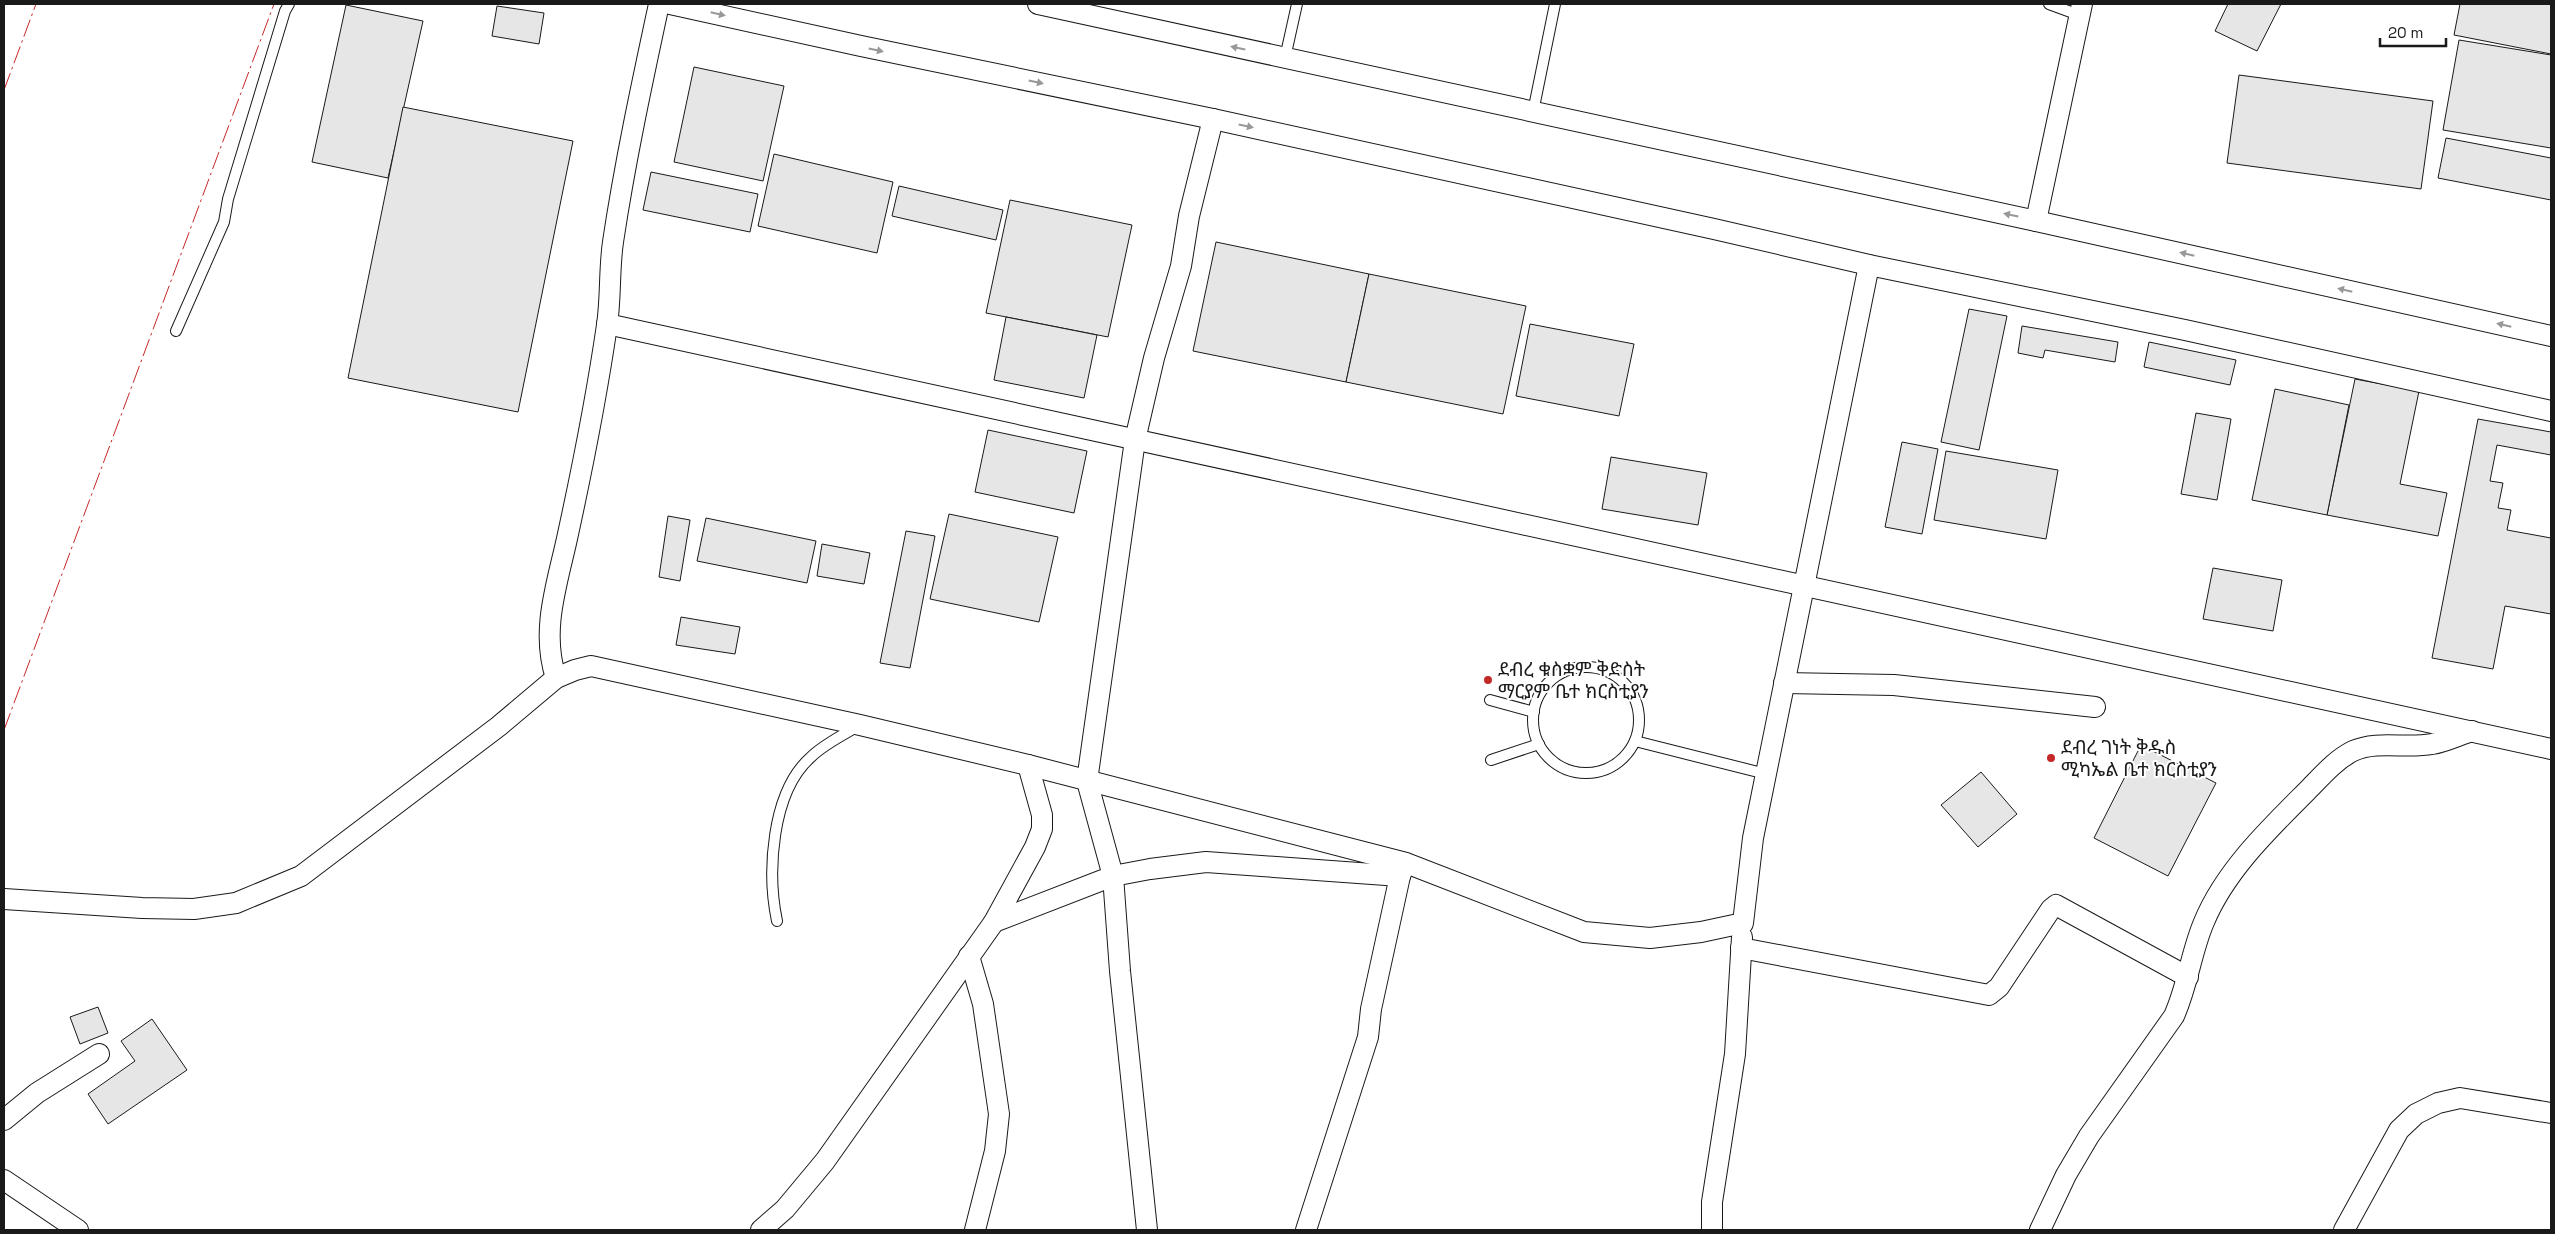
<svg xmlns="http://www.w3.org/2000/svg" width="2555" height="1234" font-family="'Space Grotesk','Noto Sans Ethiopic',sans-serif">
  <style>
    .building { fill: #e6e6e6; stroke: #1a1a1a }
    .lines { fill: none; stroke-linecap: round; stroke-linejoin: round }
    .lane-casing { stroke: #1a1a1a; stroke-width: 12 }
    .street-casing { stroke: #1a1a1a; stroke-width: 22 }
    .lane { stroke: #fff; stroke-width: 10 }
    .street { stroke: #fff; stroke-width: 20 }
    .power { stroke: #c62828; stroke-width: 1; stroke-dasharray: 18 4 2.5 4; stroke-linecap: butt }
    .oneway { fill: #989898 }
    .poi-dot { fill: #c62828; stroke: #fff; stroke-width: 2 }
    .labels { text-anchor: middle; stroke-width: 4; stroke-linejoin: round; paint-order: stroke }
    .poi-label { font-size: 19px; fill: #1a1a1a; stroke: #fff; text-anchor: start }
  </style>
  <rect width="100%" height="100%" fill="#fff"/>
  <g class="building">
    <path d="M2228 4H2281L2257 51 2215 31Z"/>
    <path d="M2460 4H2551V54L2454 35Z"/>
    <path d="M346 5 423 21 388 178 312 162Z"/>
    <path d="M497 6 544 13 539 44 492 36Z"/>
    <path d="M2459 40 2551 55V148L2443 130Z"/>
    <path d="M694 67 784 86 763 181 674 162Z"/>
    <path d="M2239 75 2433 101 2421 189 2227 163Z"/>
    <path d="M403 107 573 141 518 412 348 378Z"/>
    <path d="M2446 138 2551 158V200L2438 178Z"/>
    <path d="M774 154 893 182 877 253 758 226Z"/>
    <path d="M651 172 758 194 750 232 643 210Z"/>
    <path d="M899 186 1003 210 996 240 892 216Z"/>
    <path d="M1010 200 1132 225 1108 337 986 313Z"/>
    <path d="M1216 242 1369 274 1346 382 1193 351Z"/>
    <path d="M1369 274 1526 306 1503 414 1346 382Z"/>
    <path d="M1969 309 2007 316 1979 450 1941 442Z"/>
    <path d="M1006 317 1097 335 1084 398 994 380Z"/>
    <path d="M1530 324 1634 344 1619 416 1516 396Z"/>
    <path d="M2022 326 2118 342 2115 362 2045 350 2043 358 2018 353Z"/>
    <path d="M2149 342 2236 360 2230 385 2144 367Z"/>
    <path d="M2355 379 2419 391 2400 484 2447 493 2438 536 2327 515Z"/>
    <path d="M2275 389 2349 405 2327 515 2252 500Z"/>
    <path d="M2196 413 2231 419 2217 500 2181 494Z"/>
    <path d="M2478 419 2551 432V455L2497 445 2490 481 2503 483 2498 508 2511 510 2507 530 2551 538V614L2505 606 2493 669 2432 658Z"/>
    <path d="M988 430 1087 451 1074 513 975 492Z"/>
    <path d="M1902 442 1938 449 1922 534 1885 527Z"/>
    <path d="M1946 451 2058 470 2046 539 1934 520Z"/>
    <path d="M1611 457 1707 473 1698 525 1602 509Z"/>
    <path d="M949 514 1058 537 1039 622 930 599Z"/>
    <path d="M668 516 690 520 680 581 659 577Z"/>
    <path d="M706 518 816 541 807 583 697 561Z"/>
    <path d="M906 531 935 536 910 668 880 663Z"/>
    <path d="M822 544 870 553 864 584 817 576Z"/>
    <path d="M2213 568 2282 580 2273 631 2203 619Z"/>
    <path d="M681 617 740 627 735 654 676 645Z"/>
    <path d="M2141 745 2216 783 2168 876 2094 838Z"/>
    <path d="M1981 772 2017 814 1978 847 1941 805Z"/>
    <path d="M98 1007 108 1033 80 1044 70 1017Z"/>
    <path d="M152 1019 187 1070 108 1124 88 1094 135 1061 121 1041Z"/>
  </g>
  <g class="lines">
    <g class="lane-casing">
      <g id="lane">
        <path d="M2049 4 2079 15"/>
        <path d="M1285 58 1297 4"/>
        <path d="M1533 112 1555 4"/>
        <path d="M176 331 224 222 228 199 285 11 289 4"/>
        <circle cx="1586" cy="720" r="53"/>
        <path d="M1490 700 1534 712"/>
        <path d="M1635 741 1766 774"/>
        <path d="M1491 760 1539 744"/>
        <path d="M777 921C767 873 771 792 811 757 824 744 844 735 859 725"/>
      </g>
    </g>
    <g class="street-casing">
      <g id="street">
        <path d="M670 4 861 46 1213 119 1714 229 1869 265 2185 330 2551 411"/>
        <path d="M1038 4 2036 221 2551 336"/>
        <path d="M2036 221 2082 4"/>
        <path d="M607 324 2551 749"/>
        <path d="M556 678C540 629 558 582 568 534 583 465 597 394 607 325 611 298 609 269 613 242 625 162 642 83 659 4"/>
        <path d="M1784 683 1894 685 2095 707"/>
        <path d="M4 899 142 908 194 909 236 903 301 876 499 726 556 678 575 670 591 666 860 725 1028 765 1406 863 1584 932 1650 938 1701 932 1743 923 1753 838 1869 265"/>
        <path d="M994 922 1113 876 1087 781 1135 440 1154 358 1181 266 1189 216 1213 119"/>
        <path d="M1741 948 1989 995 1999 987 2051 909 2056 905 2188 977"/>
        <path d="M969 956 983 1004 999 1114 995 1151 975 1230"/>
        <path d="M4 1120 37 1093 99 1054"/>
        <path d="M4 1180 78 1230"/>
        <path d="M761 1230 785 1209 825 1161 994 922 1035 847 1042 829V815L1028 765"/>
        <path d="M1147 1230 1120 971 1113 876 1150 869 1206 862 1400 876"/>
        <path d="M1306 1230 1368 1037 1371 1009 1400 876 1405 864"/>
        <path d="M1712 1230V1202L1735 1054 1742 937"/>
        <path d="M2040 1230 2066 1175 2089 1136 2174 1016C2188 985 2191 952 2204 922 2225 871 2269 829 2307 791 2321 777 2335 760 2353 751 2378 740 2406 749 2432 744 2445 742 2459 735 2472 731"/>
        <path d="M2344 1230 2399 1130 2416 1114 2438 1103 2460 1098 2551 1113"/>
      </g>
    </g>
    <use href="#lane" class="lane"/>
    <use href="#street" class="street"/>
    <g class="power">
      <path d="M4 90 36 4"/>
      <path d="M4 730 274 4"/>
    </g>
  </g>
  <defs><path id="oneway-solid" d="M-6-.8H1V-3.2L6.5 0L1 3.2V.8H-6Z" transform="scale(1.25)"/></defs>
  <g class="oneway">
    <use href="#oneway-solid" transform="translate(718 14) rotate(13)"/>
    <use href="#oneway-solid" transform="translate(1238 48) rotate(-168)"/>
    <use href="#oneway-solid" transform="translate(876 50) rotate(12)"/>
    <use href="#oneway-solid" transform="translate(1036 82) rotate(12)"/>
    <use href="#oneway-solid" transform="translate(1246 126) rotate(12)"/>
    <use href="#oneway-solid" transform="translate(2011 215) rotate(-168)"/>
    <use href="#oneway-solid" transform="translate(2187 254) rotate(-167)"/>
    <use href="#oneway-solid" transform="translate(2345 290) rotate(-167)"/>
    <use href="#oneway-solid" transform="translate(2504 325) rotate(-167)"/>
  </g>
  <g class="poi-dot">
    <circle cx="1488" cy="680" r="5"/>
    <circle cx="2051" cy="758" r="5"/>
  </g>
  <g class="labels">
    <g class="poi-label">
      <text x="1498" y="676">ደብረ ቁስቋም ቅድስት<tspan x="1498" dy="22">ማርያም ቤተ ክርስቲያን</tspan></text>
      <text x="2061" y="754">ደብረ ገነት ቅዱስ<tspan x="2061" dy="22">ሚካኤል ቤተ ክርስቲያን</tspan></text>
    </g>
  </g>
  <rect width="2555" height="1234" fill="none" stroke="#1a1a1a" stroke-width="10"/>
  <path d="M2380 38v8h66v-8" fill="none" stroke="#1a1a1a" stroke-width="2.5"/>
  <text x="2388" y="38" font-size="15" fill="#1a1a1a" stroke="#ffffff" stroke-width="4" paint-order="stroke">20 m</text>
</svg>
